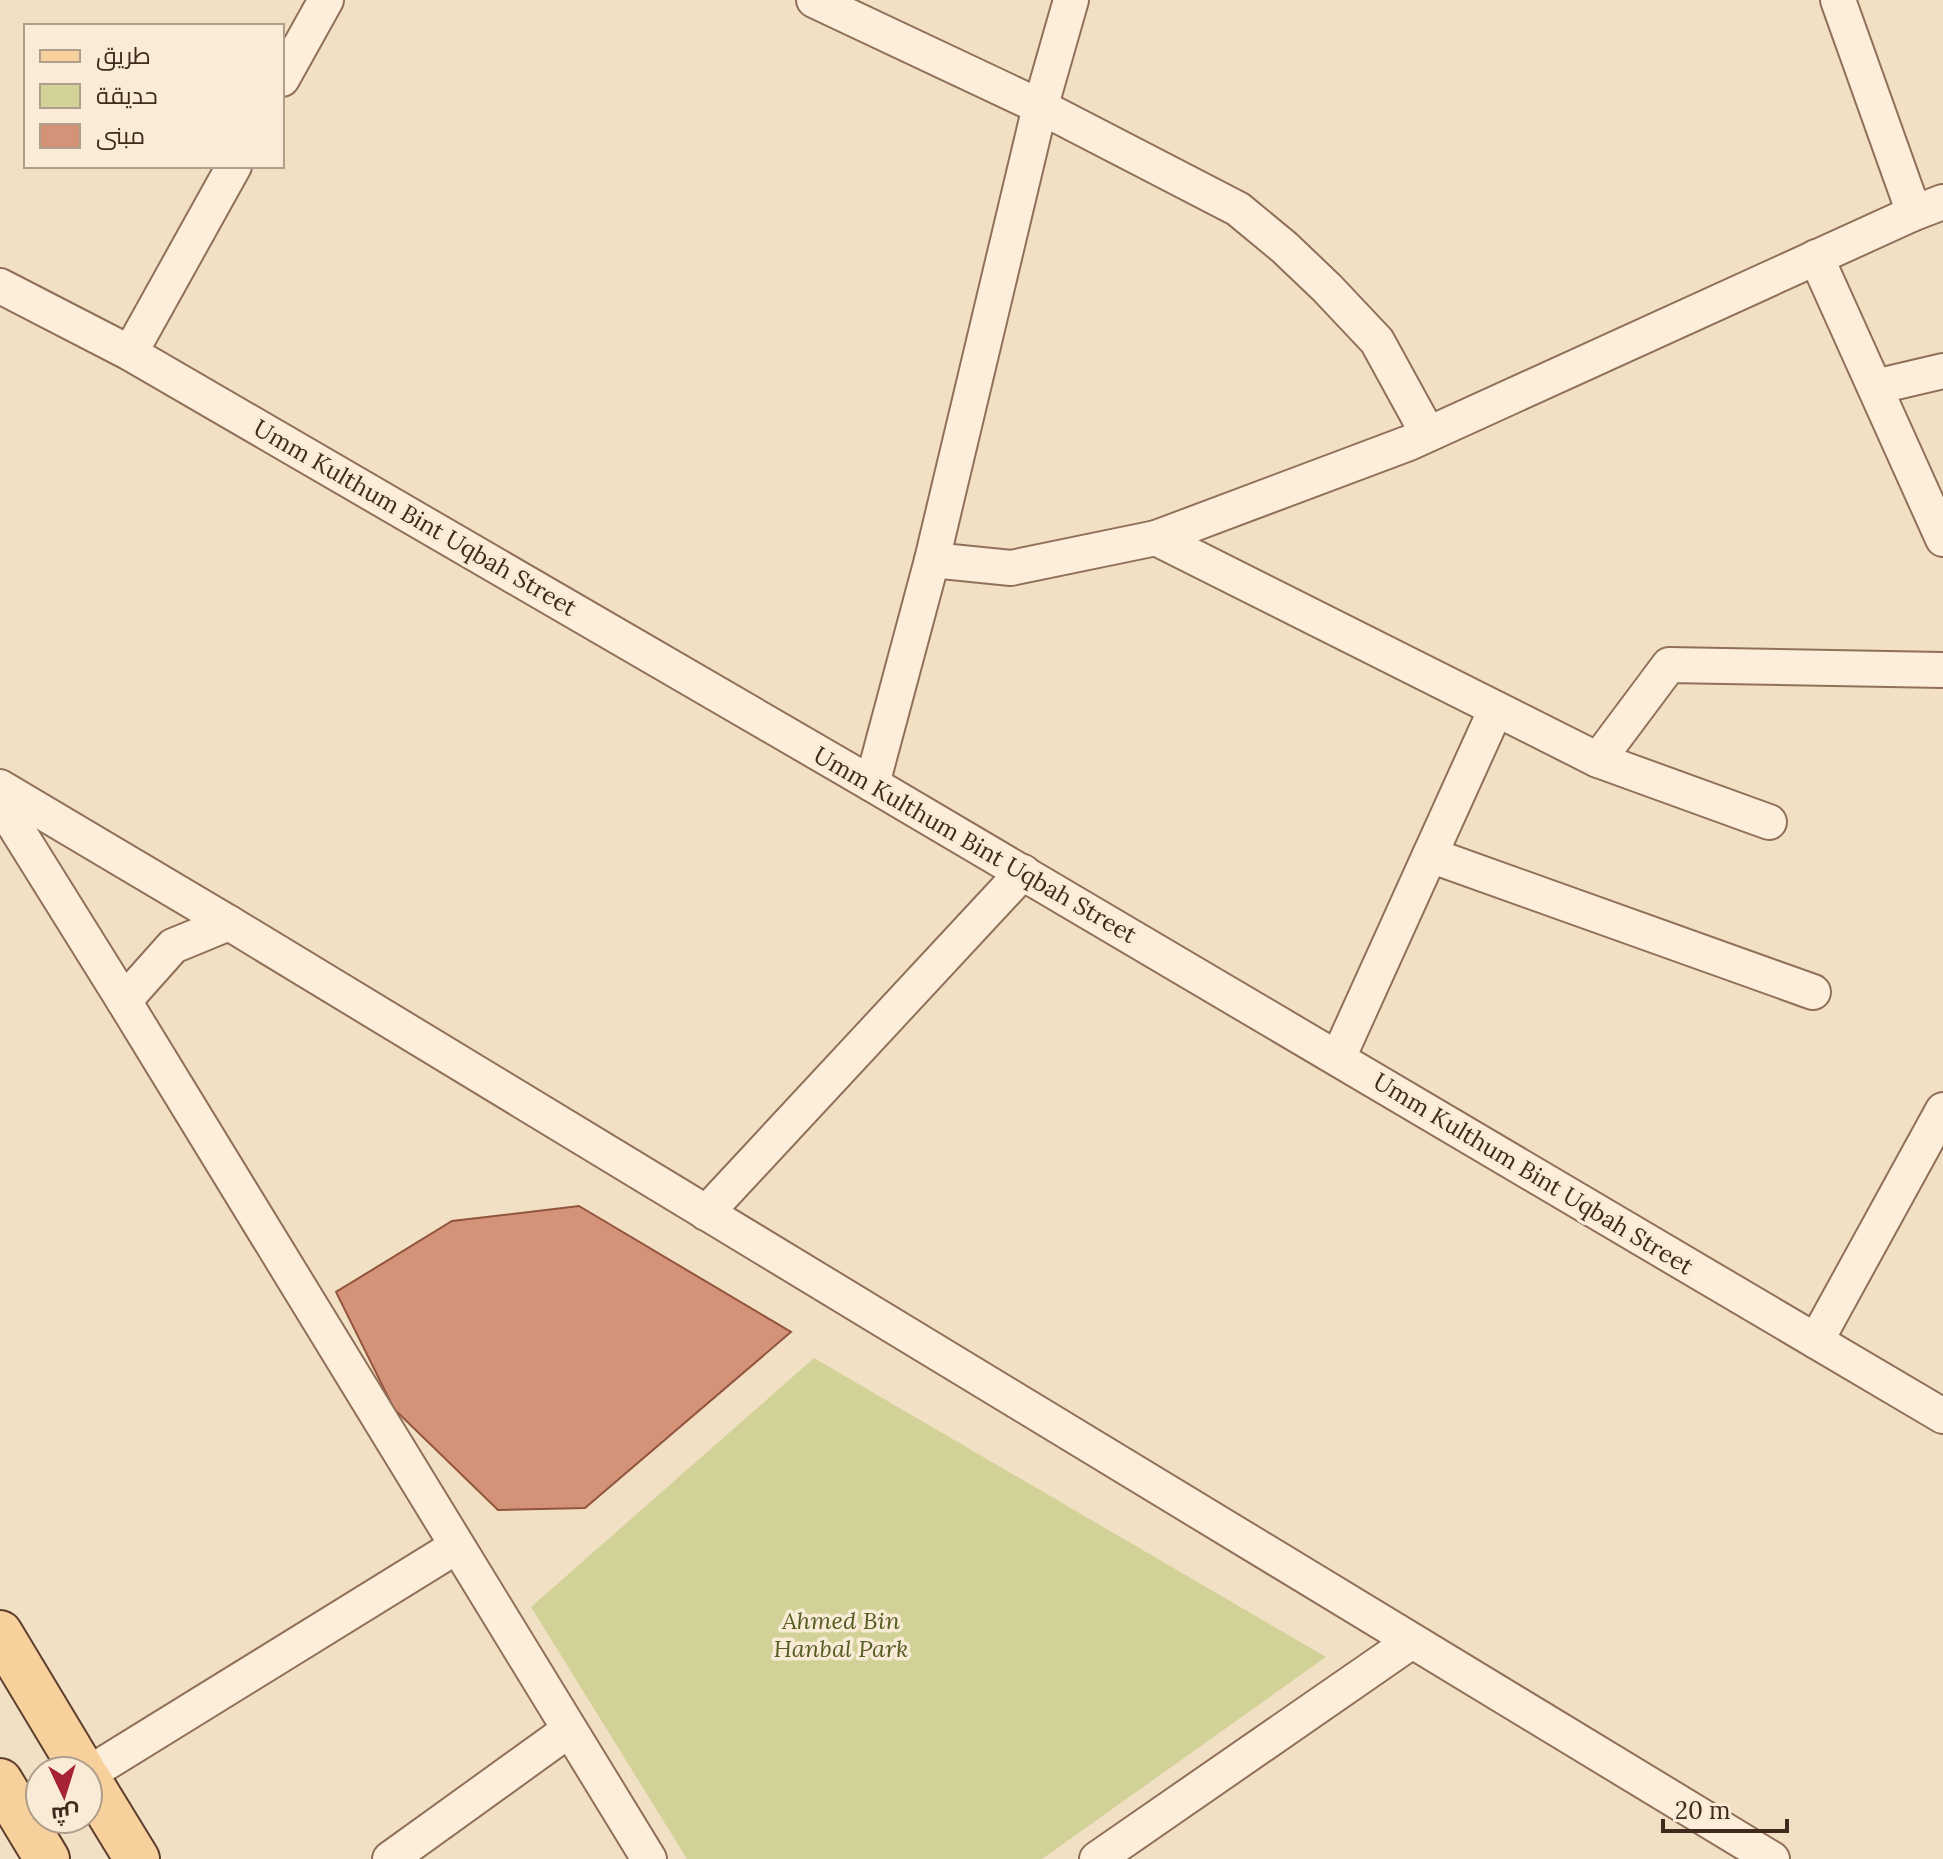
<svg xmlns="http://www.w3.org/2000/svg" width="1943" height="1859" font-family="Lora,Cairo,serif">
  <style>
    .green { fill: #d2d298 }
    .building { fill: #d49378; stroke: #91543c; stroke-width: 2 }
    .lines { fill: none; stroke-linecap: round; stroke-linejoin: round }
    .minor-casing { stroke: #907059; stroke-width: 38 }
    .primary-casing { stroke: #5d3e2d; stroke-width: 48 }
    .minor { stroke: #fceeda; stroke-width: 34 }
    .primary { stroke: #f8d09b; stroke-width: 44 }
    .labels { text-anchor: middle; stroke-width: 7; stroke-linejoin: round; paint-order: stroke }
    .street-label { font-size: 24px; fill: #3f2a1e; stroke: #f9ebd6 }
    .park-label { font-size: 24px; font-style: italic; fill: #555d23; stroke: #f9ebd6 }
  </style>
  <rect width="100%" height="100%" fill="#f2e0c5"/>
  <path class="green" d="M814 1358 1326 1657 1042 1859H687L531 1607Z"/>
  <path class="building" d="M579 1206 791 1332 585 1508 498 1510 394 1409 336 1292 452 1221Z"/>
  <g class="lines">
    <g class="minor-casing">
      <g id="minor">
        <path d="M814 0 1041 107 1238 209 1284 247 1327 288 1377 341 1428 434"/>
        <path d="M1838 0 1914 213"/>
        <path d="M282 79 326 0"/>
        <path d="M1816 257 1943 539"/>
        <path d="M0 286 130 353 872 784 1943 1416"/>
        <path d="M130 353 234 166"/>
        <path d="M1875 387 1943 371"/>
        <path d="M1156 538 1598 760 1669 665 1943 670"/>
        <path d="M932 560 1011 568 1156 538 1409 443 1914 213 1943 202"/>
        <path d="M1598 760 1769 822"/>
        <path d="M872 784 932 560 1037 119 1071 0"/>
        <path d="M0 787 229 923 1772 1859"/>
        <path d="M0 802 124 1001 649 1859"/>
        <path d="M1430 855 1813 992"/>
        <path d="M124 1001 173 946 229 923"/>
        <path d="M1338 1058 1496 709"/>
        <path d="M706 1213 1023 872"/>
        <path d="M1816 1341 1943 1110"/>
        <path d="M88 1774 457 1546"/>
        <path d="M390 1859 569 1730"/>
        <path d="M1097 1859 1412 1641"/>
      </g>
    </g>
    <g class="primary-casing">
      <g id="primary">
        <path d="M0 1633 83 1771"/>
        <path d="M88 1779 137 1859"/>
        <path d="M0 1781 47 1859"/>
      </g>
    </g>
    <use href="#minor" class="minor"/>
    <use href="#primary" class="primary"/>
  </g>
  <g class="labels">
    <g class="street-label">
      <text transform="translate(415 518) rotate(30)" y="8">Umm Kulthum Bint Uqbah Street</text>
      <text transform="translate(975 845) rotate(30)" y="8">Umm Kulthum Bint Uqbah Street</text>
      <text transform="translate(1533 1174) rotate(31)" y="8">Umm Kulthum Bint Uqbah Street</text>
    </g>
    <g class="park-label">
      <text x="841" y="1629">Ahmed Bin<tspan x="841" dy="28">Hanbal Park</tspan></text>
    </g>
  </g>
  <rect x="24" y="24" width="260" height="144" fill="#f9ebd6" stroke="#af9e8c" stroke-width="2"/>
  <rect x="40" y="50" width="40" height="12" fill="#f8d09b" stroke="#af9e8c" stroke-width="2"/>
  <text x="96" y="64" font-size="24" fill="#3f2a1e">طريق</text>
  <rect x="40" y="84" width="40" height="24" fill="#d2d298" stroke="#af9e8c" stroke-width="2"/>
  <text x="96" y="104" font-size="24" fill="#3f2a1e">حديقة</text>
  <rect x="40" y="124" width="40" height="24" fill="#d49378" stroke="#af9e8c" stroke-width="2"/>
  <text x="96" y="144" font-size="24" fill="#3f2a1e">مبنى</text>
  <g transform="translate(64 1795) rotate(176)"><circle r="38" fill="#f9ebd6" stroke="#af9e8c" stroke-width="2"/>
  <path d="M0-6L14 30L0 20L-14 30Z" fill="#a52334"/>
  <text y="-12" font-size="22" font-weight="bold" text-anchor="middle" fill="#3f2a1e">ش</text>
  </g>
  <path d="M1663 1819v12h124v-12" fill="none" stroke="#3f2a1e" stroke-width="4"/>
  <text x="1675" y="1819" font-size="24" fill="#3f2a1e" stroke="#f9ebd6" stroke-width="6" paint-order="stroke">20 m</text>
</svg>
